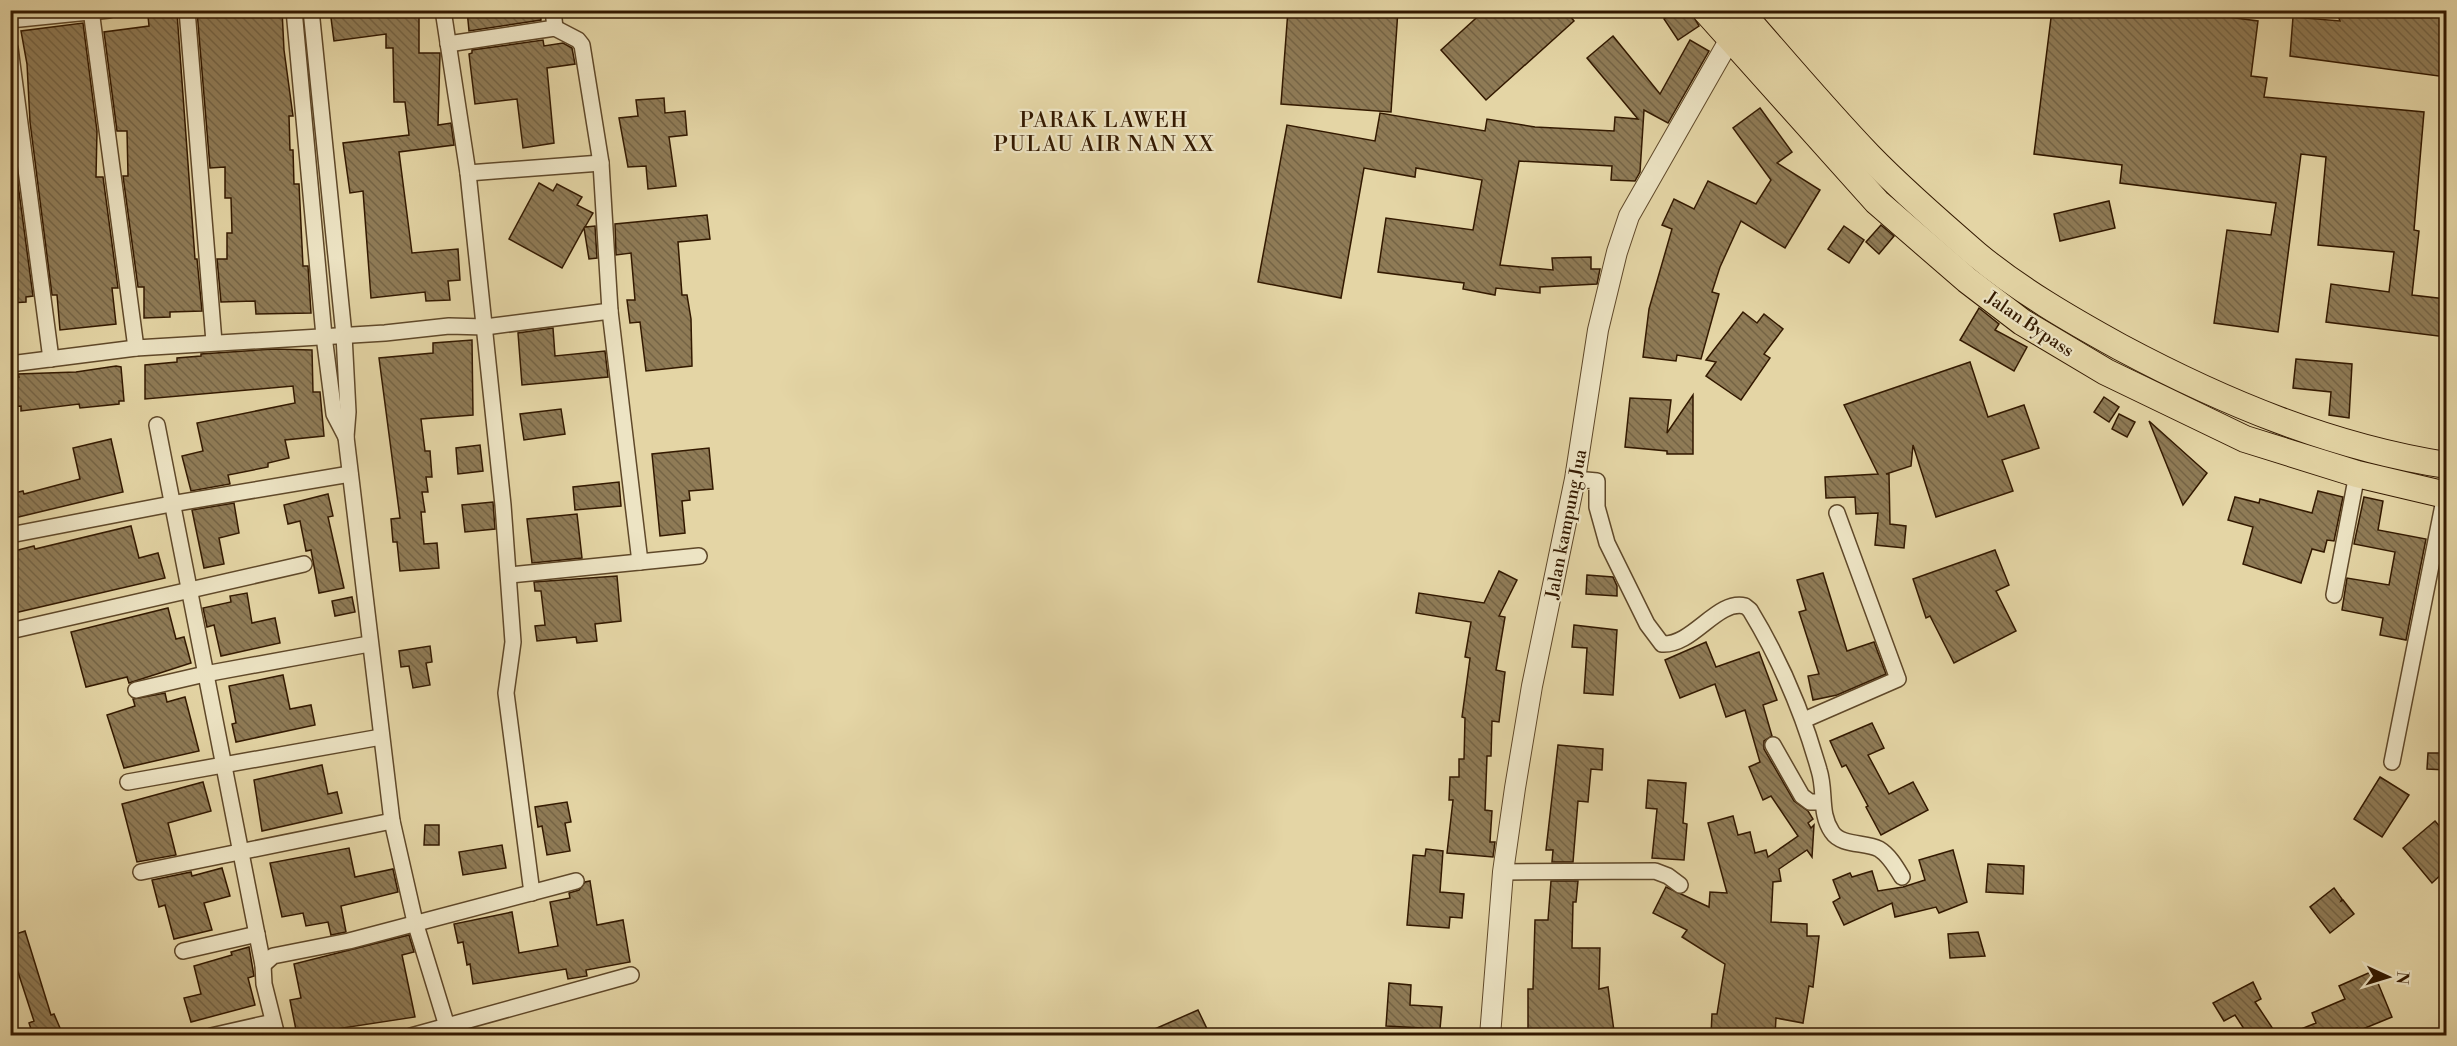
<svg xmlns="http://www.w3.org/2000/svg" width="2457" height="1046" font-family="'Libre Bodoni',serif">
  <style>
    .building { fill: url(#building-back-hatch); stroke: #331900; stroke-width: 1.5 }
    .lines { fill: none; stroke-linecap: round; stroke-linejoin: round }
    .minor-casing { stroke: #5f4829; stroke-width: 18 }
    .tertiary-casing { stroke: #5f4829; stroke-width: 22 }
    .trunk-casing { stroke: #331900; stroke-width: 28 }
    .minor { stroke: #ede4c4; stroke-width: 15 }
    .tertiary { stroke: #ede4c4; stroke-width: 20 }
    .trunk { stroke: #e4d5a5; stroke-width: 26 }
    .labels { text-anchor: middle; stroke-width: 4.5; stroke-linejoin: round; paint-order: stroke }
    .street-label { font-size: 18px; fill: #331900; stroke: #ede4c4 }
    .quarter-label { font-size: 21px; letter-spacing: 1.5px; fill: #331900; stroke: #ede4c4 }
  </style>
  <defs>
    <pattern id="building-back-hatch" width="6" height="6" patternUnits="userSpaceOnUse" patternTransform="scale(1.5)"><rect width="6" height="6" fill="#8f7b56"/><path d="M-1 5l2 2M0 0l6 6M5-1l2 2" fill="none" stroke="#756445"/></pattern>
  </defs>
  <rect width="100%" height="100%" fill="#e4d5a5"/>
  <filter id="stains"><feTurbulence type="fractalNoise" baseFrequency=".00333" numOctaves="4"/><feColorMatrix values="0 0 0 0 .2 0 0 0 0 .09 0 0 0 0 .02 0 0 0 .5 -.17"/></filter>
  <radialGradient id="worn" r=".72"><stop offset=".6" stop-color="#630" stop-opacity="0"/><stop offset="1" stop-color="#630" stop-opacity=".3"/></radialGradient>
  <g class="building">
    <path d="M282 10 284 50 293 116H289L290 150H293L294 184H299L303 266H308L311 313 256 314 255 301 221 302 217 259H227V233H232L231 198H225V167L210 168 197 11Z"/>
    <path d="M330 10H419V53H440L438 125 451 123 454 145 399 152 412 253 458 249 460 280 448 281 450 300 426 301 425 292 371 298 363 191 350 193 343 143 409 135 405 102H394L393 48H386V34L334 41Z"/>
    <path d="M467 10H540L541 20 469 31Z"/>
    <path d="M1288 10H1398L1391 112 1281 104Z"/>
    <path d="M1485 10H1565L1574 21 1486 100 1441 50Z"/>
    <path d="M1676 10H1690L1699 26 1678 40 1664 19Z"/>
    <path d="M2052 10H2175L2258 21 2251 76 2267 78 2264 97 2424 112 2414 230 2419 231 2412 295 2446 299V337L2326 322 2331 284 2389 292 2394 252 2318 245 2326 157 2301 154 2278 332 2214 323 2227 230 2271 235 2276 203 2120 183 2122 165 2034 154Z"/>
    <path d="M2336 10H2446V77L2290 56 2293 17 2340 21Z"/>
    <path d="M177 13 195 259H197L202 311 170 312V317L144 318V287H138L123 176H128L127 131H117L104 32 149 26 148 16Z"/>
    <path d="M83 23 97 131 96 177H103L118 288H112L116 324 60 330 57 295H52L30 122 27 64 21 31Z"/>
    <path d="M1613 36 1660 94 1690 40 1709 51 1668 123 1644 110 1640 172 1635 181 1611 180 1612 166 1519 161 1500 265 1553 270 1552 258 1591 257V269H1600L1597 284 1540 287V293L1496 288 1495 295 1463 289 1464 283 1378 272 1386 218 1473 230 1482 180 1416 168 1415 177 1364 168 1341 298 1258 282 1287 125 1375 141 1380 113 1485 131 1487 119 1535 127 1614 131 1615 117 1638 119 1587 58Z"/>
    <path d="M543 40 544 46 563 43 572 48 575 64 547 68 554 143 523 148 517 99 475 104 469 54 472 53V50Z"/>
    <path d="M664 98 665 113 685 111 687 135 669 137 676 186 648 189 646 166 628 167 619 118 638 116 636 100Z"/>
    <path d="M1760 108 1792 152 1777 163 1820 190 1785 248 1741 221 1720 267 1712 292 1719 294 1701 359 1677 355 1676 361 1643 357 1649 309 1672 229 1662 225 1674 199 1694 209 1708 181 1756 204 1771 180 1733 128Z"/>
    <path d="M10 147H13L33 296 26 297V302L10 303Z"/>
    <path d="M539 183 553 191 557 184 582 197 577 205 593 213 585 227 595 226 597 258 589 259 584 228 562 268 509 239Z"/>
    <path d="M2109 201 2115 228 2060 241 2054 214Z"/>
    <path d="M707 215 710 239 678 242 682 295H687L691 319 692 366 646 371 640 322 630 323 627 300H635L631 253 616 255 615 224Z"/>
    <path d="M1881 225 1894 236 1879 254 1866 242Z"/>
    <path d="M1844 226 1864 240 1849 263 1828 249Z"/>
    <path d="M1979 308 1999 324 1995 330 2027 347 2014 371 1960 340Z"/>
    <path d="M1743 312 1757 323 1764 314 1783 329 1764 354 1770 358 1741 400 1706 376 1716 362 1706 360Z"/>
    <path d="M553 328 555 356 605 351 608 377 522 385 518 333Z"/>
    <path d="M472 340 473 415 421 419 425 451H430L432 477H426L428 492H422L425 512H421L424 544 437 543 439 568 400 571 397 542H393L391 519 400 518 379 358 433 353V343Z"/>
    <path d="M274 349 312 350 313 392H320L324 436 285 440 289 458 268 463V467L228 475 230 484 191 491 182 456 203 451 197 423 295 403 293 386 145 399V365L177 362V358L201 356V354Z"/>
    <path d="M2296 359 2352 364 2349 418 2329 415 2331 392 2293 388Z"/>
    <path d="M1970 362 1988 417 2024 405 2039 448 2002 460 2013 491 1936 517 1913 445 1911 466 1886 474H1889L1890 524 1906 526 1904 548 1875 545 1878 513 1856 514 1855 497 1826 498 1825 477 1878 474 1844 405Z"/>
    <path d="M116 366 121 367 124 401H119V404L80 408 79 404 21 411V406L10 407V378L19 377 18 374 76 372Z"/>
    <path d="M1693 395V454H1667V451L1625 447 1630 398 1671 400 1667 433Z"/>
    <path d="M2104 397 2119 407 2109 422 2094 412Z"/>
    <path d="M561 409 565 434 524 440 520 414Z"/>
    <path d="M2119 414 2135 422 2127 437 2112 429Z"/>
    <path d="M2149 421 2207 473 2183 505Z"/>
    <path d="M111 439 123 492 10 519V494L23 491 24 494 80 479 73 448Z"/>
    <path d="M480 445 483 471 458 474 456 448Z"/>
    <path d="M709 448 713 489 689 491 690 500 682 501 685 533 660 536 652 454Z"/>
    <path d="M619 482 621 506 575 510 573 487Z"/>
    <path d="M2318 491 2343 497 2334 541 2327 540 2324 552 2312 549 2301 583 2243 564 2253 527 2228 520 2235 497 2259 503 2260 499 2312 513Z"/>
    <path d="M328 494 333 516 328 517 344 588 319 593 311 550 306 551 300 521 288 524 284 505Z"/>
    <path d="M2364 497 2383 501 2378 530 2426 539 2406 640 2380 635 2383 618 2342 610 2347 578 2389 585 2395 552 2354 544Z"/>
    <path d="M493 502 495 529 465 532 462 505Z"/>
    <path d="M234 503 239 533 219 538 224 564 204 568 192 510Z"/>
    <path d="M577 514 582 558 532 563 527 519Z"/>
    <path d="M131 526 139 558 158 553 165 578 10 614V552L34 546 35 549Z"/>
    <path d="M1995 550 2009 585 1996 591 2016 631 1954 663 1930 616 1926 618 1913 579Z"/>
    <path d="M1499 571 1517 580 1499 616 1505 617 1496 670 1505 672 1499 722 1492 721 1491 756H1487L1485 810 1492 811 1490 842H1495L1493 857 1447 853 1453 800H1449L1450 777H1459V759H1464L1465 718 1462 717 1470 658 1465 657 1471 622 1416 613 1419 593 1484 603Z"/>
    <path d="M1823 573 1847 651 1874 642 1886 674 1837 695 1813 700 1808 676 1819 674 1799 612 1806 610 1797 580Z"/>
    <path d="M1587 575 1613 577 1617 586V596L1586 594Z"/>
    <path d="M617 576 621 621 595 624 597 641 577 643 576 637 537 641 535 626 545 625 541 591H535L534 582Z"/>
    <path d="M247 593 252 623 275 618 280 643 221 656 214 625 207 627 203 608 231 602 230 596Z"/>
    <path d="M352 597 355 612 335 616 332 601Z"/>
    <path d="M168 608 176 639 184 637 191 663 129 683 127 677 86 687 71 632Z"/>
    <path d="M1574 625 1617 630 1613 695 1584 693 1587 648 1572 647Z"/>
    <path d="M1706 642 1716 667 1759 652 1777 700 1763 705 1772 736 1764 741V749L1794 801 1808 811 1813 819 1808 823 1811 828 1814 825 1812 857 1807 850 1779 869 1781 881 1773 882 1771 922 1807 924V936H1819L1813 987 1809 986 1803 1023 1776 1018 1775 1035H1711L1712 1014H1717L1725 964 1682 937 1687 930 1653 913 1666 887 1709 907 1710 892 1727 893 1708 823 1733 816 1738 835 1750 832 1755 853 1766 850 1768 857 1798 836 1771 796 1763 800 1749 767 1760 762 1745 710 1726 717 1715 684 1680 698 1665 660Z"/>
    <path d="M430 646 432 662 426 663 430 685 413 688 409 666 401 667 399 651Z"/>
    <path d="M283 675 290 709 311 705 315 725 236 742 232 724 236 723 229 686Z"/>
    <path d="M165 693 167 702 185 697 199 751 124 768 107 715 135 706 133 699Z"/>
    <path d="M1872 723 1884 748 1868 755 1889 794 1913 782 1928 810 1881 835 1866 807 1868 806 1846 765 1842 767 1830 741Z"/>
    <path d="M1558 745 1603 749 1602 770 1591 769 1588 802 1578 801 1573 862H1552L1553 850H1546Z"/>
    <path d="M2428 753H2446V770L2427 769Z"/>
    <path d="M322 765 328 794 337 792 342 813 262 831 254 780Z"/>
    <path d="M2380 777 2409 795 2382 837 2354 819Z"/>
    <path d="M1648 780 1686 783 1683 823 1687 824 1684 860 1652 858 1657 809 1646 808Z"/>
    <path d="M203 782 211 811 168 823 176 855 137 862 122 804Z"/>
    <path d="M567 802 571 822 565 823 570 851 547 855 542 826 538 827 535 807Z"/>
    <path d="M2435 821 2446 834V870L2432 883 2403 848Z"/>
    <path d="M425 825H439V845H424Z"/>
    <path d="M502 845 506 868 463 875 459 852Z"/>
    <path d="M349 848 355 877 393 869 398 892 341 906 346 932 331 935 328 922 306 926 303 913 282 917 270 863Z"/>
    <path d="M1426 849 1443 851 1440 892 1464 894 1462 918 1450 917 1449 928 1407 925 1413 855 1425 856Z"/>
    <path d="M1953 850 1967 902 1939 913 1936 907 1895 917 1892 903 1844 925 1833 902 1840 898 1833 880 1850 873 1852 877 1872 871 1878 891 1903 887 1925 880 1919 860Z"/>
    <path d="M1988 864 2024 866 2023 894 1986 892Z"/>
    <path d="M222 868 230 896 204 903 212 930 174 939 165 905 159 907 152 880 191 872 192 876Z"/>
    <path d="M590 881 597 925 623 920 630 962 586 970 587 976 568 979 566 969 473 984 470 964 467 965 463 942 458 943 454 924 512 912 519 953 558 946 550 902 570 898 569 893 579 890 585 882Z"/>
    <path d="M1551 881H1578L1576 902H1573L1572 948H1600L1599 989 1608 987 1614 1031 1587 1035 1528 1033V989H1533L1535 920H1548Z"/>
    <path d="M2334 888 2342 899 2341 901 2343 900 2354 914 2330 933 2310 907Z"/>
    <path d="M25 931 51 1015 54 1014 63 1035H33L29 1023 34 1021 14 960 10 961V936Z"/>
    <path d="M1978 932 1985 956 1950 958 1948 934Z"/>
    <path d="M409 935 414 952 402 955 415 1017 297 1035 290 1000 301 998 294 964Z"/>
    <path d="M249 947 254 976 248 978 255 1005 191 1022 184 998 201 994 194 966 232 955 231 952Z"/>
    <path d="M2373 971 2392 1017 2358 1031 2357 1028 2339 1035H2286L2316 1023 2312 1013 2345 999 2339 986Z"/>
    <path d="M2253 982 2261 999 2255 1002 2277 1035H2248L2235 1015 2224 1021 2213 1003Z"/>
    <path d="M1389 983 1411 985 1410 1005 1442 1007 1440 1029 1386 1026Z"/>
    <path d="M1198 1010 1210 1035H1141Z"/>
  </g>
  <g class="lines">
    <g class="minor-casing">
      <g id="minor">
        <path d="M91 10 136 348"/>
        <path d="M187 10 214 342"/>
        <path d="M294 10 324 336 334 414 346 437"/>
        <path d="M311 10 344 335 348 412 346 437 392 821 415 922 450 1036"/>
        <path d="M443 10 468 173 503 505 513 642 506 693 532 893"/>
        <path d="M553 10 555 28"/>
        <path d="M10 20 109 10"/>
        <path d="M10 48 51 359"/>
        <path d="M468 173 601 163"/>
        <path d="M610 311 640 562"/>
        <path d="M10 364 136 348 385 333 449 326 485 327 610 311 601 163 582 45 578 40 555 28 448 44"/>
        <path d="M157 425 263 965 264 984 277 1036"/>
        <path d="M1575 479 1597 481V507L1607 543 1647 624 1662 644C1693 646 1717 599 1745 606L1750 610C1781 661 1803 713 1819 770 1826 792 1819 813 1832 832 1841 846 1865 842 1879 849 1889 855 1896 867 1902 877"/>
        <path d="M10 535 171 504 350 474"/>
        <path d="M510 575 699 556"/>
        <path d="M2334 595 2357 474"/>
        <path d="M10 631 304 564"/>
        <path d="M136 690 205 674 369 644"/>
        <path d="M1804 720 1898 679 1837 513"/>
        <path d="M1773 745 1802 796 1810 802H1821"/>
        <path d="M2392 762 2445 495"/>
        <path d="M128 782 381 737"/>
        <path d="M141 872 392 821"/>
        <path d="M1503 872 1655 871 1668 876 1680 885"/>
        <path d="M183 951 257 934"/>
        <path d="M263 965 273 956 349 941 576 881"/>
        <path d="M211 1036 273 1022"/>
        <path d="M411 1036 631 975"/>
      </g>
    </g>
    <g class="tertiary-casing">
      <path id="tertiary" d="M1490 1036 1503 872 1515 788 1532 686 1575 479 1598 330 1617 252 1629 216 1730 39"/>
    </g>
    <g class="trunk-casing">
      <g id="trunk">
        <path d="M1705 10 1877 202 1967 280 2022 322 2106 372 2245 439 2357 474 2446 495"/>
        <path d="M1739 10C1782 59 1824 109 1869 156 1902 190 1940 223 1976 254 2019 290 2071 320 2120 347 2223 402 2331 447 2446 465"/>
      </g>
    </g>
    <use href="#minor" class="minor"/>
    <use href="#tertiary" class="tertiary"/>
    <use href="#trunk" class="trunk"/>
  </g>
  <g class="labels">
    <g class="street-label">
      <text transform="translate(2030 324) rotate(34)" y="6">Jalan Bypass</text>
      <text transform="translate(1566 524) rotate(-79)" y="6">Jalan kampung Jua</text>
    </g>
    <g class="quarter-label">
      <text x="1104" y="127">PARAK LAWEH<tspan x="1104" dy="24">PULAU AIR NAN XX</tspan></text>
    </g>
  </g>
  <rect width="2457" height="1046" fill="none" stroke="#e4d5a5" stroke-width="36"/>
  <rect x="12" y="12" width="2433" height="1022" fill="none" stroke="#331900" stroke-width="3"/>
  <rect x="18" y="18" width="2421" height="1010" fill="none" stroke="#331900" stroke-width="1.5"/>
  <g transform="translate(2388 977) rotate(94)" stroke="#ede4c4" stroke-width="4.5" paint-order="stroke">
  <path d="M0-4.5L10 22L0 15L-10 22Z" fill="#331900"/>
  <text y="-9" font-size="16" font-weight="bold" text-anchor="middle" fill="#331900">N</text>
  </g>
  <rect width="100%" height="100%" filter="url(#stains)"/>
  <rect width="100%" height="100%" fill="url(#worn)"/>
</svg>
